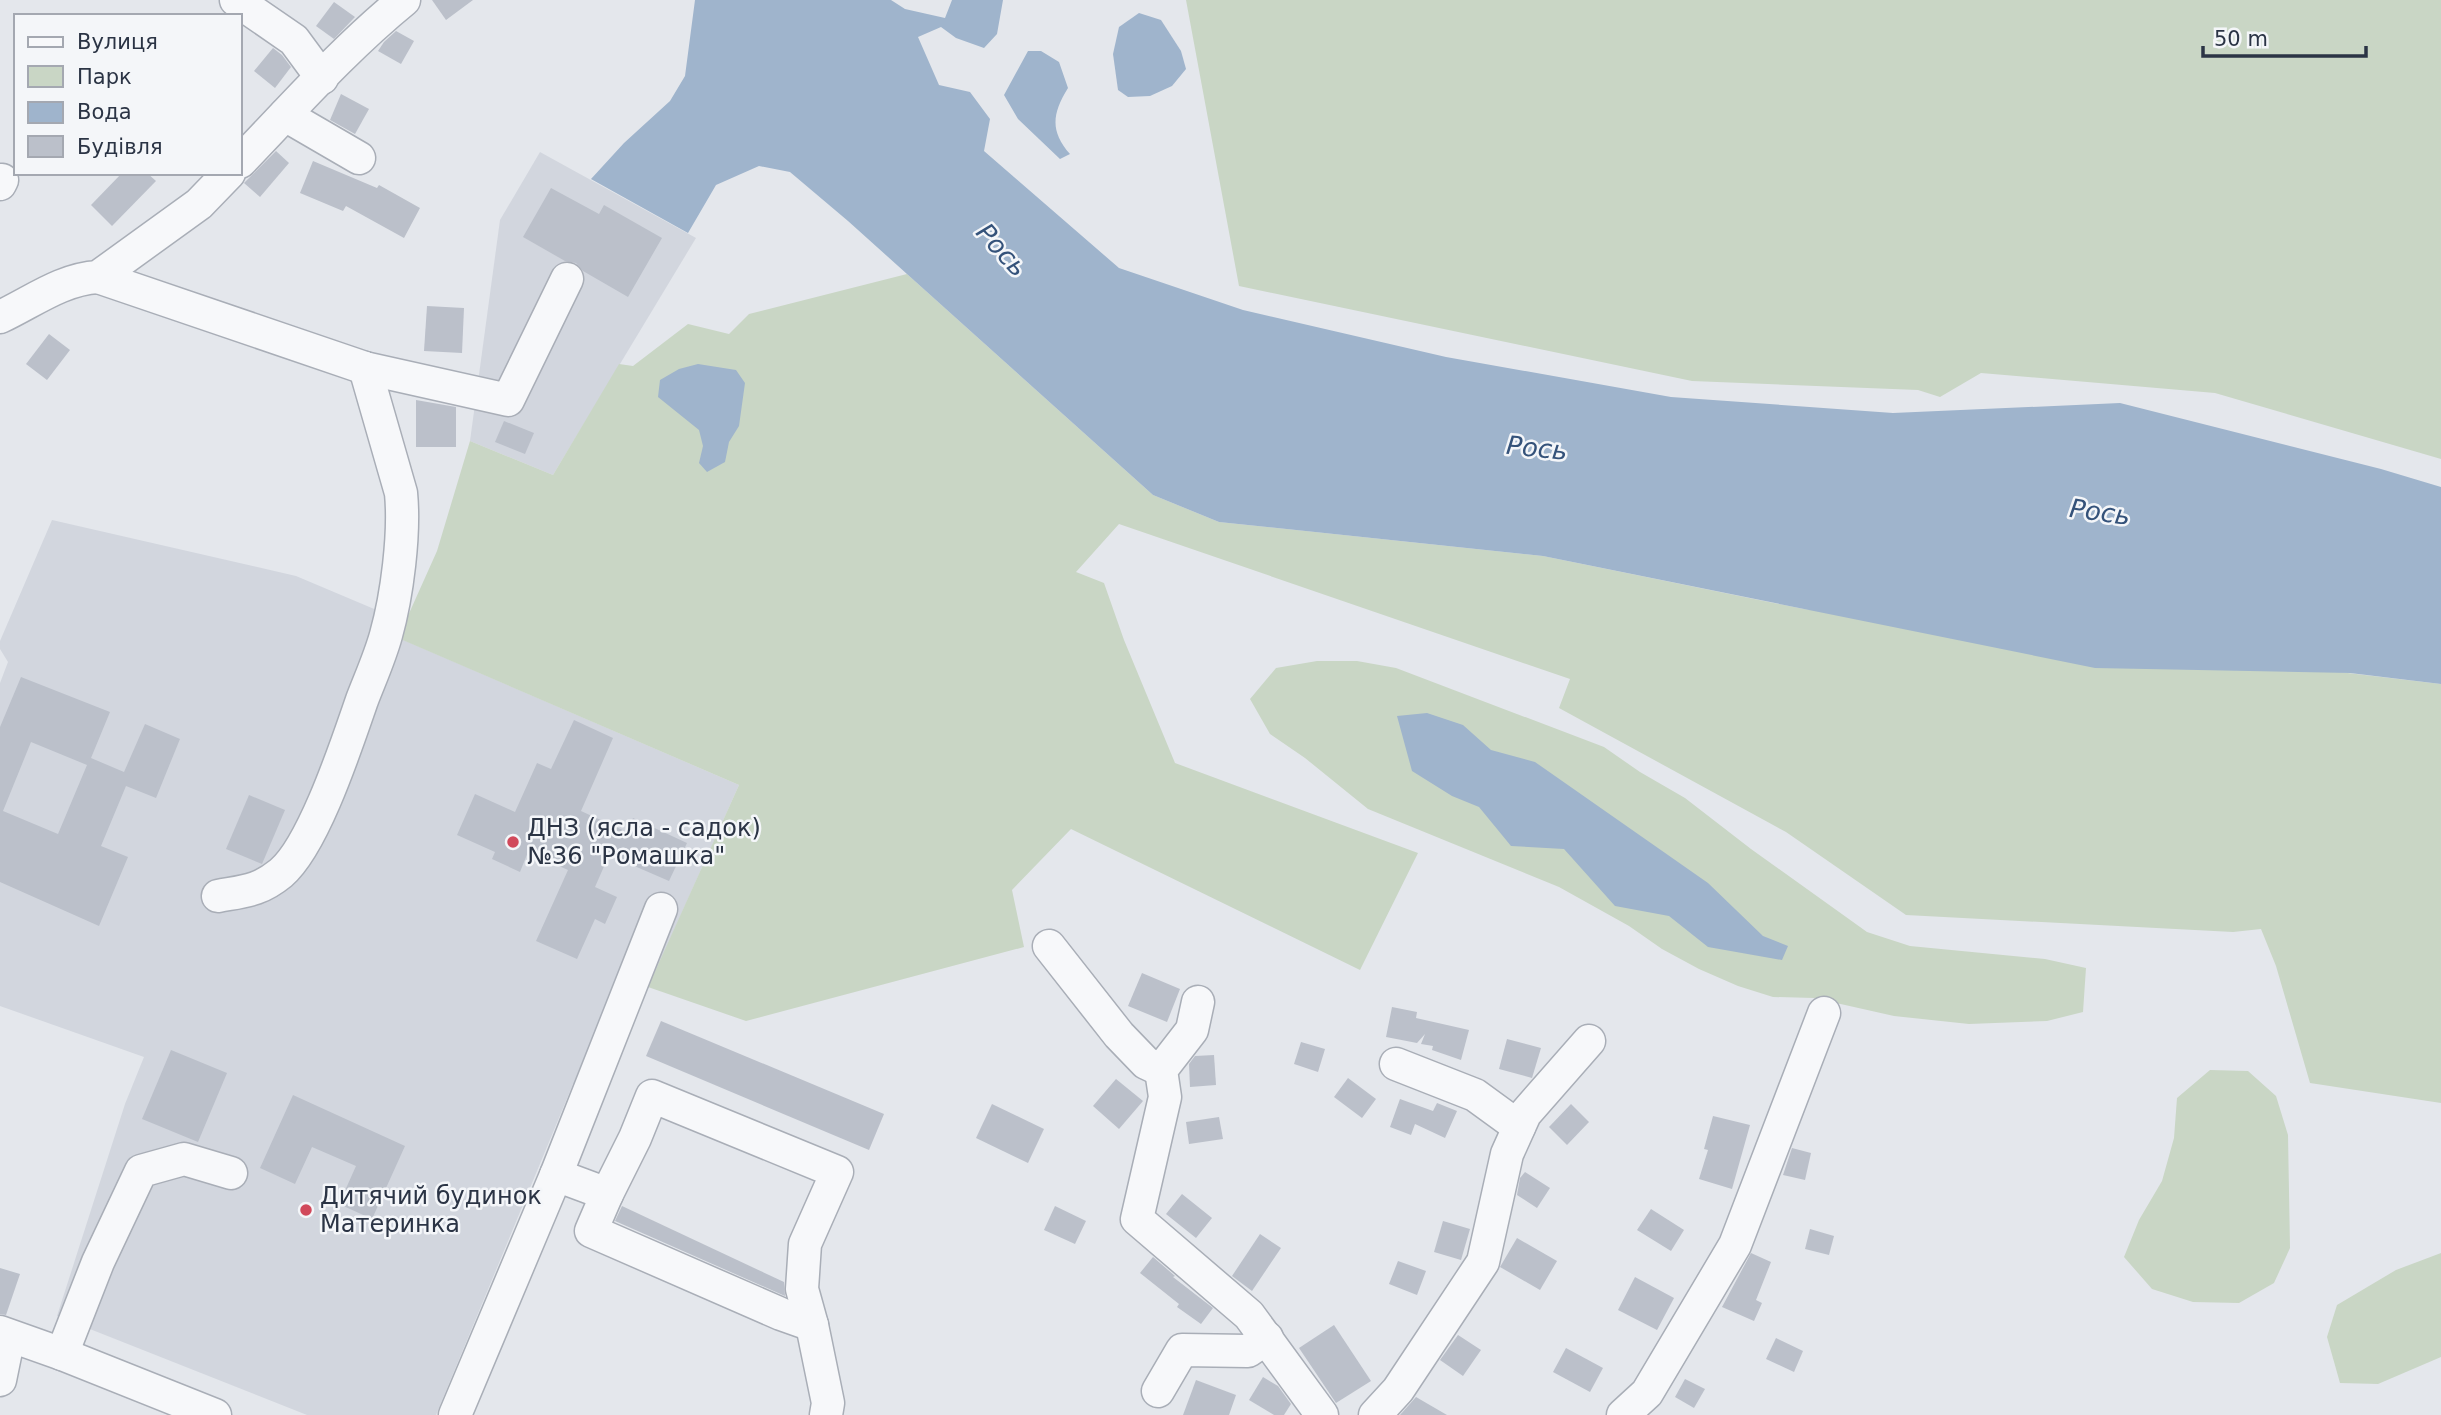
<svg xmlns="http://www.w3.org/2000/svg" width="2441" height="1415" font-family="'DejaVu Sans',sans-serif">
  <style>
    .built { fill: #d2d6de }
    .green { fill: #c9d6c5 }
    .water { fill: #9fb4cc }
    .building { fill: #bbc0ca; fill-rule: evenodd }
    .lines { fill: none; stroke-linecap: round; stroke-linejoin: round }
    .minor-casing { stroke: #a9aeb7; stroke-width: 35 }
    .minor { stroke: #f7f8fa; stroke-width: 32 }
    .poi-dot { fill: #d1495b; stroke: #f4f6f9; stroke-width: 2.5 }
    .labels { text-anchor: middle; stroke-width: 5; stroke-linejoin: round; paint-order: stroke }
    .poi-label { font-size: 24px; fill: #2b3445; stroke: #f4f6f9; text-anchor: start }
    .water-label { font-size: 26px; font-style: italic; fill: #34527a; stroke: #f4f6f9 }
  </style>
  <rect width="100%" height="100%" fill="#e4e7ec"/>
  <g class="built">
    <path d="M540 152 696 238 553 475 470 441 500 220Z"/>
    <path d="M52 520 296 576 405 622 399 638 739 785 601 1093 573 1084 436 1415H307L57 1316 125 1104 144 1057 0 1006V683L8 662 0 649V641Z"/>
  </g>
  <g class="green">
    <path d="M1186 0H2441V459L2215 393 1981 373 1940 397 1918 390 1692 381 1239 286Z"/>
    <path d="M907 274 1153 495 1219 522 1543 556 1804 609 2441 684V1103L2310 1083 2276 966 2261 929 2233 932 1906 915 1786 832 1559 708 1570 679 1119 524 1076 572 1104 583 1124 640 1175 763 1418 853 1360 970 1071 829 1012 890 1024 947 746 1021 648 987 739 785 398 638 437 551 470 441 553 475 619 364 633 366 688 324 729 334 749 314Z"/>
    <path d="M1317 661H1357L1396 668 1604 747 1640 772 1685 798 1751 849 1867 932 1910 946 2045 959 2086 968 2083 1012 2047 1021 1969 1024 1894 1016 1814 998 1773 997 1738 986 1699 969 1662 949 1629 926 1559 887 1368 809 1305 758 1270 734 1250 699 1276 668Z"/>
    <path d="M2210 1070 2248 1071 2276 1096 2288 1135 2290 1248 2274 1283 2239 1303 2193 1302 2152 1289 2124 1257 2139 1220 2162 1181 2174 1138 2177 1098Z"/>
    <path d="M2441 1253V1357L2378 1384 2340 1383 2327 1337 2337 1305 2396 1270Z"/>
  </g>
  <g class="water">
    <path d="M695 0H891L905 9 945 18 952 0H1003L997 34 984 48 956 38 941 27 918 37 939 85 970 92 990 119 984 151 1119 268 1243 310 1446 357 1671 397 1893 413 2120 403 2381 469 2441 487V684L2350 673 2095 668 1543 556 1219 522 1153 495 848 221 790 172 759 166 716 185 688 233 591 179 624 143 670 101 685 76Z"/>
    <path d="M1139 13 1161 20 1181 51 1186 69 1172 86 1150 96 1128 97 1118 90 1113 54 1119 27Z"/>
    <path d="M1028 51H1041L1059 62 1068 88C1052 114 1050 131 1070 154L1060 159 1018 119 1004 95Z"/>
    <path d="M698 364 736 370 745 383 739 426 729 442 725 462 707 472 699 463 703 446 699 430 658 397 660 380 679 369Z"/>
    <path d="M1427 713 1463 725 1491 750 1535 762 1708 883 1763 936 1788 946 1782 960 1708 947 1669 916 1615 906 1564 849 1511 846 1479 807 1452 796 1412 771 1397 716Z"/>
  </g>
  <g class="building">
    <path d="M432 0H473L446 20Z"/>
    <path d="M334 2 355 17 334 39 316 26Z"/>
    <path d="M396 31 414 41 401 64 378 51 384 42Z"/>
    <path d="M273 48 282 55 291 67 275 88 254 71Z"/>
    <path d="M341 94 369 109 355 134 330 120Z"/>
    <path d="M276 151 289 163 260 197 244 183Z"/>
    <path d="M313 161 377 188 379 185 420 208 404 238 346 206 343 211 300 193Z"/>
    <path d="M122 173H147L156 181 112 226 91 205Z"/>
    <path d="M551 188 599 214 604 205 662 238 628 297 583 271 576 263 565 261 523 237Z"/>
    <path d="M427 306 464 308 462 353 424 351Z"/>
    <path d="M49 334 70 350 47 380 26 364Z"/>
    <path d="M416 400 456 407V447H416Z"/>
    <path d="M504 421 534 433 525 454 495 442Z"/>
    <path d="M21 677 110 712 91 758 124 772 145 724 180 739 156 798 126 786 101 846 128 857 99 926 0 882V727ZM31 742 87 765 58 834 3 811Z"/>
    <path d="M574 720 613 738 581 811 627 832 633 818 687 843 669 881 609 855 595 887 617 897 605 924 595 919 577 959 536 941 568 870 528 852 520 872 492 859 495 852 457 835 475 794 515 812 537 763 551 769Z"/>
    <path d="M249 795 285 810 262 864 226 849Z"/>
    <path d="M1142 973 1180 989 1167 1022 1128 1006Z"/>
    <path d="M1392 1007 1417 1012 1416 1018 1469 1030 1461 1060 1432 1050 1433 1046 1421 1044 1425 1034 1417 1043 1386 1037Z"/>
    <path d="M661 1021 884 1114 869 1150 646 1056Z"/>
    <path d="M1507 1039 1541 1048 1532 1078 1499 1069Z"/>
    <path d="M1301 1042 1325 1049 1318 1072 1294 1064Z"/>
    <path d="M171 1050 227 1073 198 1142 142 1119Z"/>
    <path d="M1214 1055 1216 1085 1190 1087 1189 1064 1195 1056Z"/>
    <path d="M1348 1078 1376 1099 1362 1118 1334 1097Z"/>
    <path d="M1116 1079 1143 1101 1119 1129 1093 1106Z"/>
    <path d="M293 1095 405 1146 372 1219 339 1204 356 1166 312 1147 295 1184 260 1168Z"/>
    <path d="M1400 1099 1433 1111 1437 1103 1457 1111 1445 1138 1415 1124 1411 1135 1390 1127Z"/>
    <path d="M992 1104 1044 1129 1028 1163 976 1138Z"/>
    <path d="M1571 1104 1589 1122 1567 1145 1549 1127Z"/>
    <path d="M1713 1116 1750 1125 1732 1189 1699 1179 1708 1150 1704 1149Z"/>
    <path d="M1219 1117 1223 1139 1189 1144 1186 1122Z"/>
    <path d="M1792 1148 1811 1153 1805 1180 1783 1175Z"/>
    <path d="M1525 1172 1550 1188 1537 1208 1517 1195 1520 1178Z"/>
    <path d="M1182 1194 1212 1218 1196 1238 1166 1214Z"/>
    <path d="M622 1206 784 1282 785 1296 615 1221Z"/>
    <path d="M1055 1206 1086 1221 1075 1244 1044 1230Z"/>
    <path d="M1651 1209 1684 1230 1671 1251 1637 1230Z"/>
    <path d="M1443 1221 1470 1229 1461 1260 1434 1252Z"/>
    <path d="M1810 1229 1834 1236 1829 1255 1805 1249Z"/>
    <path d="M1260 1234 1281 1248 1252 1291 1232 1276Z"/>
    <path d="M1517 1238 1557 1261 1540 1290 1500 1267Z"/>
    <path d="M1751 1253 1771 1262 1756 1300 1762 1303 1754 1321 1722 1307Z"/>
    <path d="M1153 1257 1175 1276 1173 1277 1213 1308 1201 1324 1177 1307 1179 1304 1140 1273Z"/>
    <path d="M1398 1261 1426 1271 1417 1295 1389 1284Z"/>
    <path d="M0 1268 20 1274 6 1315 0 1314Z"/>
    <path d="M1635 1277 1674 1298 1657 1330 1618 1310Z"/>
    <path d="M1334 1325 1371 1381 1336 1403 1299 1348Z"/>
    <path d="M1458 1335 1481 1350 1463 1376 1440 1360Z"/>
    <path d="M1776 1338 1803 1351 1794 1372 1766 1359Z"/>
    <path d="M1566 1348 1603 1368 1590 1392 1553 1372Z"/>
    <path d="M1263 1377 1278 1386 1291 1404 1284 1415H1274L1249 1400Z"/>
    <path d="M1685 1379 1705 1389 1694 1408 1675 1397Z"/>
    <path d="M1196 1380 1236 1395 1229 1415H1183Z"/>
    <path d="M1416 1397 1447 1415H1400Z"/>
  </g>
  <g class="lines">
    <g class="minor-casing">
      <g id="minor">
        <path d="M236 0 294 40 322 78"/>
        <path d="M285 115 359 158"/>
        <path d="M240 162C293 107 345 48 404 0"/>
        <path d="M0 184 2 180"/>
        <path d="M98 277 365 368 508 400 567 279"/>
        <path d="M0 317C32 302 62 279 98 277L199 204 229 173"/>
        <path d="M218 896C245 891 259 891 281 873 314 845 347 743 362 700 370 679 380 657 386 635 397 596 405 534 401 493L365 368"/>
        <path d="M1049 946 1119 1035 1146 1063 1161 1070"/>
        <path d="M1198 1002 1192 1030 1161 1070 1165 1097 1137 1219 1249 1315 1322 1415"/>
        <path d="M1396 1064 1475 1095 1519 1127"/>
        <path d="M556 1175 607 1194 635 1138 652 1096 837 1172 805 1244 802 1289 812 1325 828 1403 826 1415"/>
        <path d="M607 1194 591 1231 781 1314 812 1325"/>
        <path d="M0 1332 62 1354 215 1415"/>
        <path d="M62 1354 98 1262 141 1171 184 1159 231 1173"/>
        <path d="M0 1380 9 1336"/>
        <path d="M1158 1391 1182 1350 1248 1351 1267 1338"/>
        <path d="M455 1415 556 1175 661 909"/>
        <path d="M1375 1415 1398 1390 1483 1262 1507 1154 1525 1114 1589 1041"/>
        <path d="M1623 1415 1647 1393 1735 1245 1824 1013"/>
      </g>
    </g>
    <use href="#minor" class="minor"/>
  </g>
  <g class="poi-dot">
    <circle cx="513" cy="842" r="7"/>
    <circle cx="306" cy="1210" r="7"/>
  </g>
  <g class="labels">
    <g class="poi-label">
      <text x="527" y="836">ДНЗ (ясла - садок)<tspan x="527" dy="28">№36 "Ромашка"</tspan></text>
      <text x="320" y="1204">Дитячий будинок<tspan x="320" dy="28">Материнка</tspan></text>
    </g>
    <g class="water-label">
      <text transform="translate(1002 250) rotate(48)" y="9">Рось</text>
      <text transform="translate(1537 448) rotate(6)" y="9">Рось</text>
      <text transform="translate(2100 512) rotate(8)" y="9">Рось</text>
    </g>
  </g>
  <rect x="14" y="14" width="228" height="161" fill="#f4f6f9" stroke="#a4a8b1" stroke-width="2"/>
  <rect x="28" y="37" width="35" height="10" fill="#f7f8fa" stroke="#a4a8b1" stroke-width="2"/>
  <text x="77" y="49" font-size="21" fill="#2b3445">Вулиця</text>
  <rect x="28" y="66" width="35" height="21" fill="#c9d6c5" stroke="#a4a8b1" stroke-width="2"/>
  <text x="77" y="84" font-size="21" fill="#2b3445">Парк</text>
  <rect x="28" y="102" width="35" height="21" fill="#9fb4cc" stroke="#a4a8b1" stroke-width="2"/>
  <text x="77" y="119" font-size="21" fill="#2b3445">Вода</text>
  <rect x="28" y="136" width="35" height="21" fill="#bbc0ca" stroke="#a4a8b1" stroke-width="2"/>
  <text x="77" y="154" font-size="21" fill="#2b3445">Будівля</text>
  <path d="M2203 46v10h163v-10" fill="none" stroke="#2b3445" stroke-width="3.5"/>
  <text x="2214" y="46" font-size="21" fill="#2b3445" stroke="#f4f6f9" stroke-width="5" paint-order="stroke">50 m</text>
</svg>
